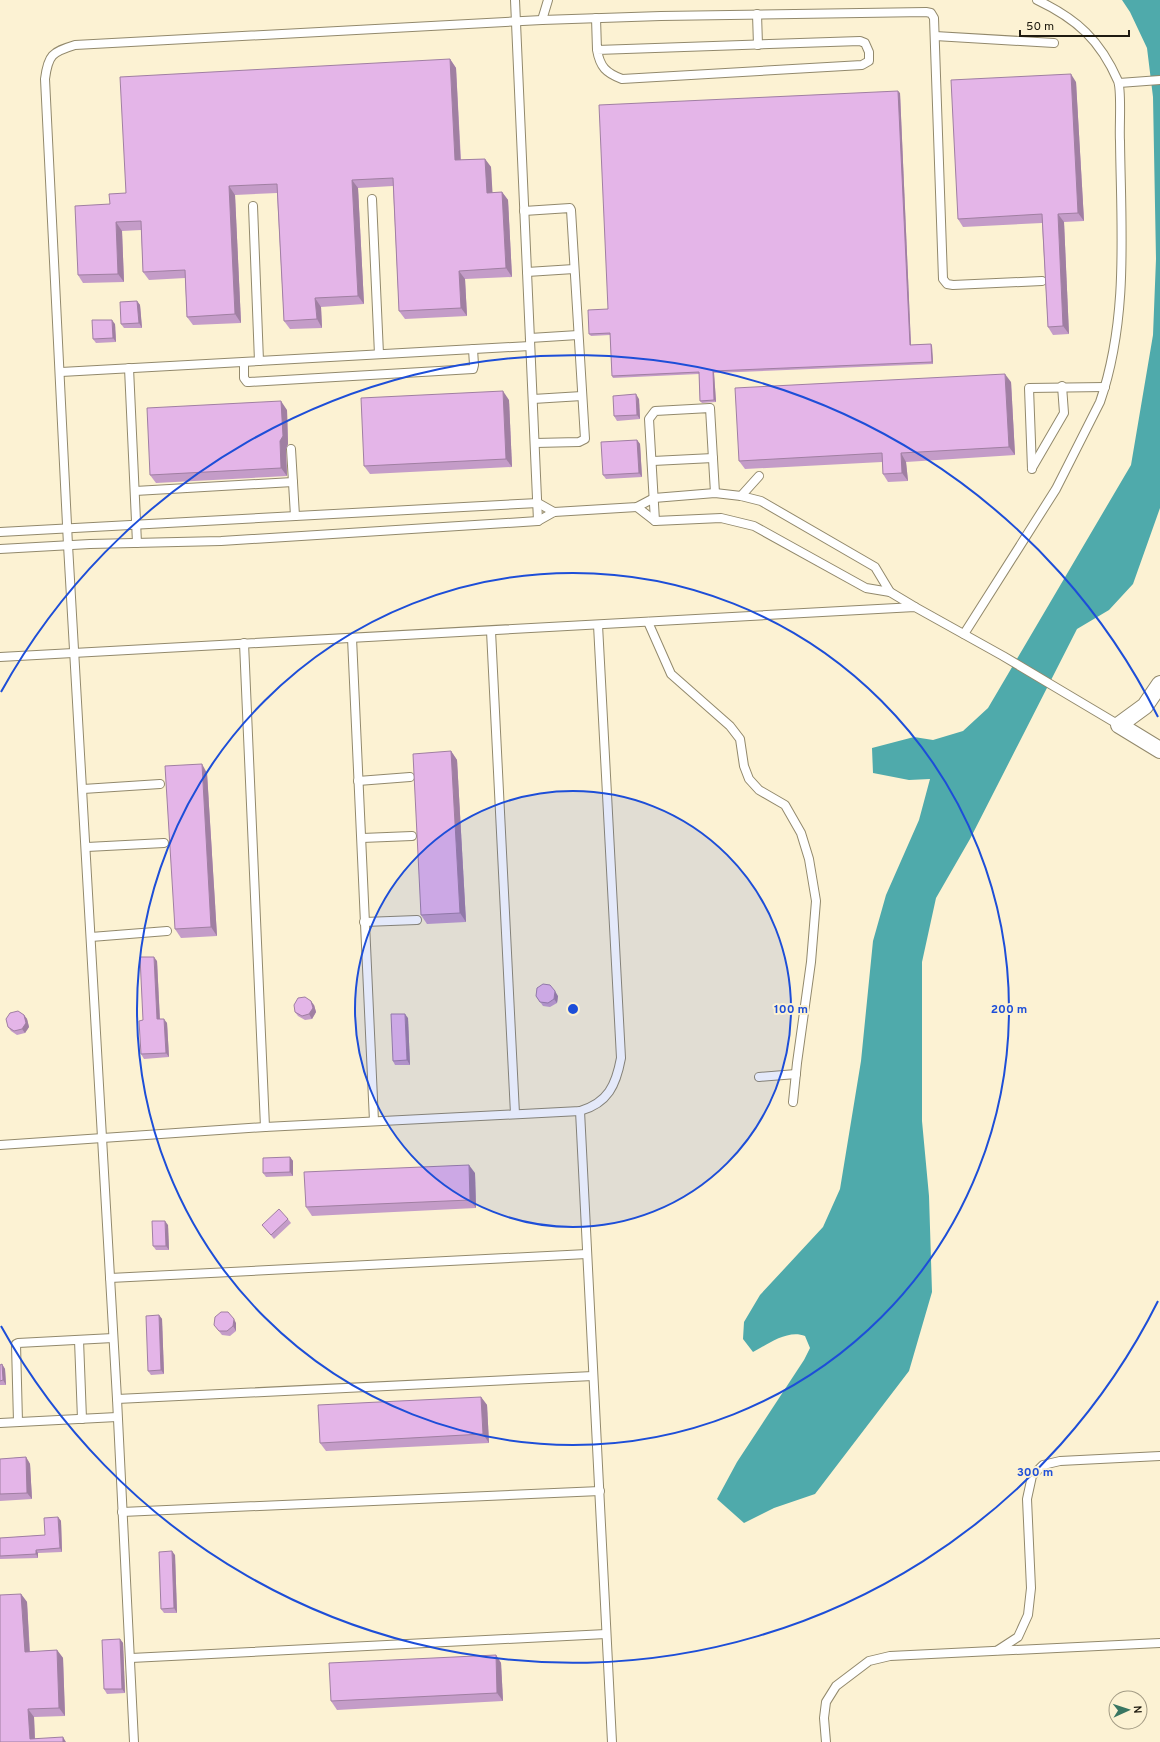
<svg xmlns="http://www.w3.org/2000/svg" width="1160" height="1742" font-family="Overpass,sans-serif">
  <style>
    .water { fill: #4faaab }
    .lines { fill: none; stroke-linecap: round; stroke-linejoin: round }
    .lane-casing { stroke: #92896c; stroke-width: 10 }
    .street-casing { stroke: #92896c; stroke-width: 18 }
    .lane { stroke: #fff; stroke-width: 8 }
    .street { stroke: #fff; stroke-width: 16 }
    .wall { fill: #c49cc8 }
    .shaded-wall { fill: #a07fa2 }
    .building { fill: #e4b5e8; stroke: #a07fa2 }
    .ring { fill: none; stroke: #1d4ed8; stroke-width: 2 }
    .centre { fill: #1d4ed8; stroke: #fcf2d3; stroke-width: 2 }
    .ring-label { font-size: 12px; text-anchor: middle; font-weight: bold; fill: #1d4ed8; stroke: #fcf2d3; stroke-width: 4; stroke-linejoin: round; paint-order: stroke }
  </style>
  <rect width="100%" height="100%" fill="#fcf2d3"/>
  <path class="water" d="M1122 0H1160V508L1133 584 1109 610 1077 629 970 839 936 898 922 962V1121L929 1196 932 1292 909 1371 815 1494 774 1508 744 1523 717 1499 737 1462 804 1360 810 1348 805 1336C788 1329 768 1344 753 1352L743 1339 744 1322 760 1295 823 1227 840 1189 861 1061 873 941 886 895 919 820 930 779 909 780 873 773 872 748 914 737 933 740 963 731 988 708 1131 465 1153 335 1156 259 1153 97 1147 48 1130 12Z"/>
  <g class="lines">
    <g class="lane-casing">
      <g id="lane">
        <path d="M515 0 538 521"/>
        <path d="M757 14 758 45"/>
        <path d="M596 18 597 50 860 41 865 43 869 52V61L862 65 622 79C606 73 600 67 597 50"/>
        <path d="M542 20 548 0"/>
        <path d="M935 36 1054 43"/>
        <path d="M1119 83 1160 80"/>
        <path d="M372 199 379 354"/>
        <path d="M253 206 259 361"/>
        <path d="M524 211 570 208 571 210 585 439 579 442 535 443"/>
        <path d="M527 272 574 269"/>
        <path d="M530 338 578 335"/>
        <path d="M244 362V378L247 382H249L473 369 474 365 473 349"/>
        <path d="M129 368 137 543"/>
        <path d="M61 372 530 346"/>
        <path d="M533 399 582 396"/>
        <path d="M291 449 295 516"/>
        <path d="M653 461 713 458"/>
        <path d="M1032 468 1064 413 1062 386"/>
        <path d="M1032 469 1029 388 1105 387"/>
        <path d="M135 491 293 482"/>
        <path d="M741 496 759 476"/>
        <path d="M637 507 655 521 721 518 754 526 866 588 890 592 915 607"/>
        <path d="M655 521 649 419 655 411 710 408 715 493"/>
        <path d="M0 532 538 503 554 512"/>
        <path d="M0 549 90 544 221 541 538 521 554 512 637 507 654 498 715 493 741 496 761 501 875 567 890 592"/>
        <path d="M648 622 671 674 730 726 740 739 744 766 749 779 759 790 785 805 801 833 809 859 816 901 811 962 797 1063 793 1102"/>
        <path d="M491 631 515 1114"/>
        <path d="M964 634 1056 489 1100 402C1129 318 1121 228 1120 141 1119 128 1122 91 1118 81 1100 40 1077 19 1037 0"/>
        <path d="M352 638 374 1121"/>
        <path d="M244 643 265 1127"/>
        <path d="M0 657 915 607 1003 656 1119 725"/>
        <path d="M358 781 410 777"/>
        <path d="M83 789 160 784"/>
        <path d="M362 838 412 836"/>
        <path d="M87 847 164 843"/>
        <path d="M364 922 417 920"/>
        <path d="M91 937 167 931"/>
        <path d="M759 1077 796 1074"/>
        <path d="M580 1111 612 1742"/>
        <path d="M0 1145 265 1127 580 1111C608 1103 616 1085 621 1058L598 625"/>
        <path d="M110 1278 587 1254"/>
        <path d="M79 1340 82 1419"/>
        <path d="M117 1399 593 1376"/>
        <path d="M18 1422 16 1344 18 1343 113 1338"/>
        <path d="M0 1423 117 1417"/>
        <path d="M122 1512 600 1491"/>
        <path d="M998 1650 1018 1637 1028 1615 1031 1588 1027 1499 1032 1476 1043 1465 1060 1461 1160 1456"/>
        <path d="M131 1658 606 1634"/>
        <path d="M134 1742 117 1399 68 545 45 79C48 55 52 52 75 45L542 20 661 16 926 12 931 13 934 18 943 279 947 284 953 285 1042 281"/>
        <path d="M826 1742 824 1718 826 1702 836 1686 869 1661 890 1656 1160 1643"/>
      </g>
    </g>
    <g class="street-casing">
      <path id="street" d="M1160 684 1145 706 1119 725 1160 750"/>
    </g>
    <use href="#lane" class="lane"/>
    <use href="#street" class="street"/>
  </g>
  <g class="wall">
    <path d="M450 59 456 68 461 160 485 159 491 167 492 193 502 192 508 200 512 277 465 279 467 316 405 319 399 311 393 186 358 188 364 304 321 307 322 328 290 329 284 321 277 193 235 195 241 323 193 325 187 317 185 278 149 280 143 272 141 230 122 231 124 282 83 283 78 275 110 204 126 193Z"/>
    <path d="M1076 82 1084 221 1064 222 1069 334 1053 335 1048 327 1042 223 963 227 958 219Z"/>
    <path d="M900 93 911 345 931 344 932 346 933 364 714 373 716 402 702 403 700 401 699 374 613 378 612 376 610 335 591 336 589 334 608 309Z"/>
    <path d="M137 301 140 305 142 328H124L121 324Z"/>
    <path d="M115 324 116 342 96 343 93 339Z"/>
    <path d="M1011 382 1015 455 906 462 908 481 888 482 883 474 882 462 745 469 739 461Z"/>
    <path d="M639 399 640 419 617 421 614 416Z"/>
    <path d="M509 400 512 467 370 474 364 466Z"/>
    <path d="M287 410 288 444 286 449 287 476 156 483 150 475Z"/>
    <path d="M637 440 640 444 642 477 606 479 603 475Z"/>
    <path d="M451 751 457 760 466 922 427 924 421 915Z"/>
    <path d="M207 773 217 936 181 938 175 929Z"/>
    <path d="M157 961 160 1019 167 1023 169 1057 144 1059 141 1054 143 1020Z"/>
    <path d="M536 996H558L557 1003 550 1007 543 1006Z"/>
    <path d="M314 1005 316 1012 312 1019 305 1020 298 1016 295 1012Z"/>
    <path d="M24 1015 27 1019 29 1027 25 1033 17 1035 11 1031 8 1027Z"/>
    <path d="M408 1018 410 1065H395L393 1061Z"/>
    <path d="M290 1157 293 1161V1176L266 1177 263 1173Z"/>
    <path d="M475 1173 476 1208 312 1216 306 1207Z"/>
    <path d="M288 1219 291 1223 274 1239 262 1225Z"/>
    <path d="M168 1225 169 1250H156L153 1246Z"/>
    <path d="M159 1315 162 1319 164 1374 151 1375 148 1371Z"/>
    <path d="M236 1323V1331L230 1336 222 1335 214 1325Z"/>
    <path d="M2 1364 5 1369 6 1385H0V1365Z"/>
    <path d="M481 1397 487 1405 489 1443 326 1451 320 1443Z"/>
    <path d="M26 1457 30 1464 32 1499 0 1501V1459Z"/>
    <path d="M58 1517 61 1521 62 1552 38 1553V1558L0 1559V1538L45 1535Z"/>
    <path d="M175 1555 177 1613H164L161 1609Z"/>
    <path d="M21 1594 27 1602 30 1652 57 1650 63 1658 65 1716 34 1717 35 1739 0 1742Z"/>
    <path d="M120 1639 123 1643 125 1693 107 1694 104 1689Z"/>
    <path d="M496 1655 501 1663 503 1701 337 1710 331 1701Z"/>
  </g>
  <g class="shaded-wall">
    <path d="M450 59 456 68 461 169 455 160Z"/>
    <path d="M1071 74 1076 82 1084 221 1078 213Z"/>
    <path d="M898 91 900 93 911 347 910 345Z"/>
    <path d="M485 159 491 167 493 201 487 193Z"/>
    <path d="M352 180 358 188 364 304 358 296Z"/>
    <path d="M229 186 235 195 241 323 235 314Z"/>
    <path d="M502 192 508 200 512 277 506 268Z"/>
    <path d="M1058 214 1064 222 1069 334 1063 326Z"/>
    <path d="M116 222 122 231 124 282 118 274Z"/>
    <path d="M459 271 465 279 467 316 461 308Z"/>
    <path d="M315 298 321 307 322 328 317 319Z"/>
    <path d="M137 301 140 305 142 328 139 323Z"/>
    <path d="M112 320 115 324 116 342 113 338Z"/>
    <path d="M931 344 932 346 933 364 932 362Z"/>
    <path d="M713 371 714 373 716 402 714 400Z"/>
    <path d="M1005 374 1011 382 1015 455 1009 447Z"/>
    <path d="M503 391 509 400 512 467 506 459Z"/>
    <path d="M636 394 639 399 640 419 637 415Z"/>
    <path d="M281 401 287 410 288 444 286 449 287 476 281 468 280 441Z"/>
    <path d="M637 440 640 444 642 477 639 473Z"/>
    <path d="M901 453 906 462 908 481 902 473Z"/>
    <path d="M451 751 457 760 466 922 460 913Z"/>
    <path d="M202 764 207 773 217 936 211 927Z"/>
    <path d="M154 957 157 961 160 1023 157 1019Z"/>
    <path d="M555 991 558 996 557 1003 554 999Z"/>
    <path d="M311 1001 314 1005 316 1012 312 1019 309 1014Z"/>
    <path d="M405 1014 408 1018 410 1065 407 1060Z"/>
    <path d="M24 1015 27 1019 29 1027 25 1033 22 1029Z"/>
    <path d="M164 1019 167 1023 169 1057 166 1053Z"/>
    <path d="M290 1157 293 1161V1176L290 1172Z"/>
    <path d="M469 1165 475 1173 476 1208 470 1200Z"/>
    <path d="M165 1221 168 1225 169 1250 166 1246Z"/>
    <path d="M159 1315 162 1319 164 1374 161 1370Z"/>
    <path d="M234 1319 236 1323V1331L233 1326Z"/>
    <path d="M2 1364 5 1369 6 1385 3 1380Z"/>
    <path d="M481 1397 487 1405 489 1443 483 1434Z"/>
    <path d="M26 1457 30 1464 32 1499 27 1493Z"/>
    <path d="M58 1517 61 1521 62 1552 60 1548Z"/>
    <path d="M36 1550 38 1553V1558L36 1554Z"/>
    <path d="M172 1551 175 1555 177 1613 174 1608Z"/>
    <path d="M21 1594 27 1602 30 1660 25 1652Z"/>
    <path d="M120 1639 123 1643 125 1693 122 1689Z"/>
    <path d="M57 1650 63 1658 65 1716 59 1708Z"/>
    <path d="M496 1655 501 1663 503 1701 497 1693Z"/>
    <path d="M28 1709 34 1717 35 1742 30 1739Z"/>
    <path d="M63 1737 66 1742H63Z"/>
  </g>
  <g class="building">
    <path d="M450 59 455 160 485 159 487 193 502 192 506 268 459 271 461 308 399 311 393 178 352 180 358 296 315 298 317 319 284 321 277 184 229 186 235 314 187 317 185 270 143 272 141 221 116 222 118 274 78 275 75 206 110 204 109 194 126 193 120 77Z"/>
    <path d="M1071 74 1078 213 1058 214 1063 326 1048 327 1042 214 958 219 951 80Z"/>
    <path d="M898 91 910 345 931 344 932 362 713 371 714 400 700 401 699 372 612 376 610 333 589 334 588 310 608 309 599 105Z"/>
    <path d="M137 301 139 323 121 324 120 302Z"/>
    <path d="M92 320H112L113 338 93 339Z"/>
    <path d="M1005 374 1009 447 901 453 902 473 883 474 882 453 739 461 735 388Z"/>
    <path d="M503 391 506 459 364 466 361 398Z"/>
    <path d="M636 394 637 415 614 416 613 396Z"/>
    <path d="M281 401 283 436 280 441 281 468 150 475 147 408Z"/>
    <path d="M637 440 639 473 603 475 601 442Z"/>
    <path d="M451 751 460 913 421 915 413 754Z"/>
    <path d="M202 764 211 927 175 929 165 766Z"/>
    <path d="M140 957H154L157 1019H164L166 1053 141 1054 139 1021 143 1020Z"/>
    <path d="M543 984 550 985 555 991 554 999 548 1003 540 1002 536 996 537 988Z"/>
    <path d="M305 997 311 1001 313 1008 309 1014 302 1016 295 1012 294 1005 298 998Z"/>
    <path d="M18 1011 24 1015 26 1023 22 1029 14 1031 8 1027 6 1019 10 1013Z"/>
    <path d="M391 1014H405L407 1060 393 1061Z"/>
    <path d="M290 1157V1172L263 1173V1158Z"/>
    <path d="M469 1165 470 1200 306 1207 304 1172Z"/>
    <path d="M279 1209 288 1219 271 1235 262 1225Z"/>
    <path d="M152 1221H165L166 1246H153Z"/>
    <path d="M221 1312H228L234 1319 233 1326 227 1331H219L214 1325 215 1317Z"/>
    <path d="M159 1315 161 1370 148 1371 146 1316Z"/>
    <path d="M2 1364 3 1380 0 1381V1365Z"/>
    <path d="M481 1397 483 1434 320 1443 318 1405Z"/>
    <path d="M26 1457 27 1493 0 1494V1459Z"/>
    <path d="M58 1517 60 1548 36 1550V1554L0 1556V1538L45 1535 44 1518Z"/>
    <path d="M172 1551 174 1608 161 1609 159 1552Z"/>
    <path d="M21 1594 25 1652 57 1650 59 1708 28 1709 30 1739 63 1737V1742H0V1595Z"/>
    <path d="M120 1639 122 1689H104L102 1640Z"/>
    <path d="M496 1655 497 1693 331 1701 329 1663Z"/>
  </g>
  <circle cx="573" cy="1009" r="218" fill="#1d4ed8" fill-opacity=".12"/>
  <g class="ring">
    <circle cx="573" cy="1009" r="218"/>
    <circle cx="573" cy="1009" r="436"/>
    <path d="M1158 1301A654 654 0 0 1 1 1326M1 692A654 654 0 0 1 1158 717"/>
  </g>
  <circle cx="573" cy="1009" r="6" class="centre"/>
  <g class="ring-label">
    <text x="791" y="1013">100 m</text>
    <text x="1009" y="1013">200 m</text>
    <text x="1035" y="1476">300 m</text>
  </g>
  <g transform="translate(1128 1710) rotate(87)"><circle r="19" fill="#fcf2d3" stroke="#a49c85"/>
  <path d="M0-3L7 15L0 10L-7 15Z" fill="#397662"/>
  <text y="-6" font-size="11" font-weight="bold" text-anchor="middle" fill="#1f1b10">N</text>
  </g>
  <path d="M1020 30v6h109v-6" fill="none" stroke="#1f1b10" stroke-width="2"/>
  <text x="1026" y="30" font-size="12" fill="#1f1b10" stroke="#fcf2d3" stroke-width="3" paint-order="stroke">50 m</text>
</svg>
